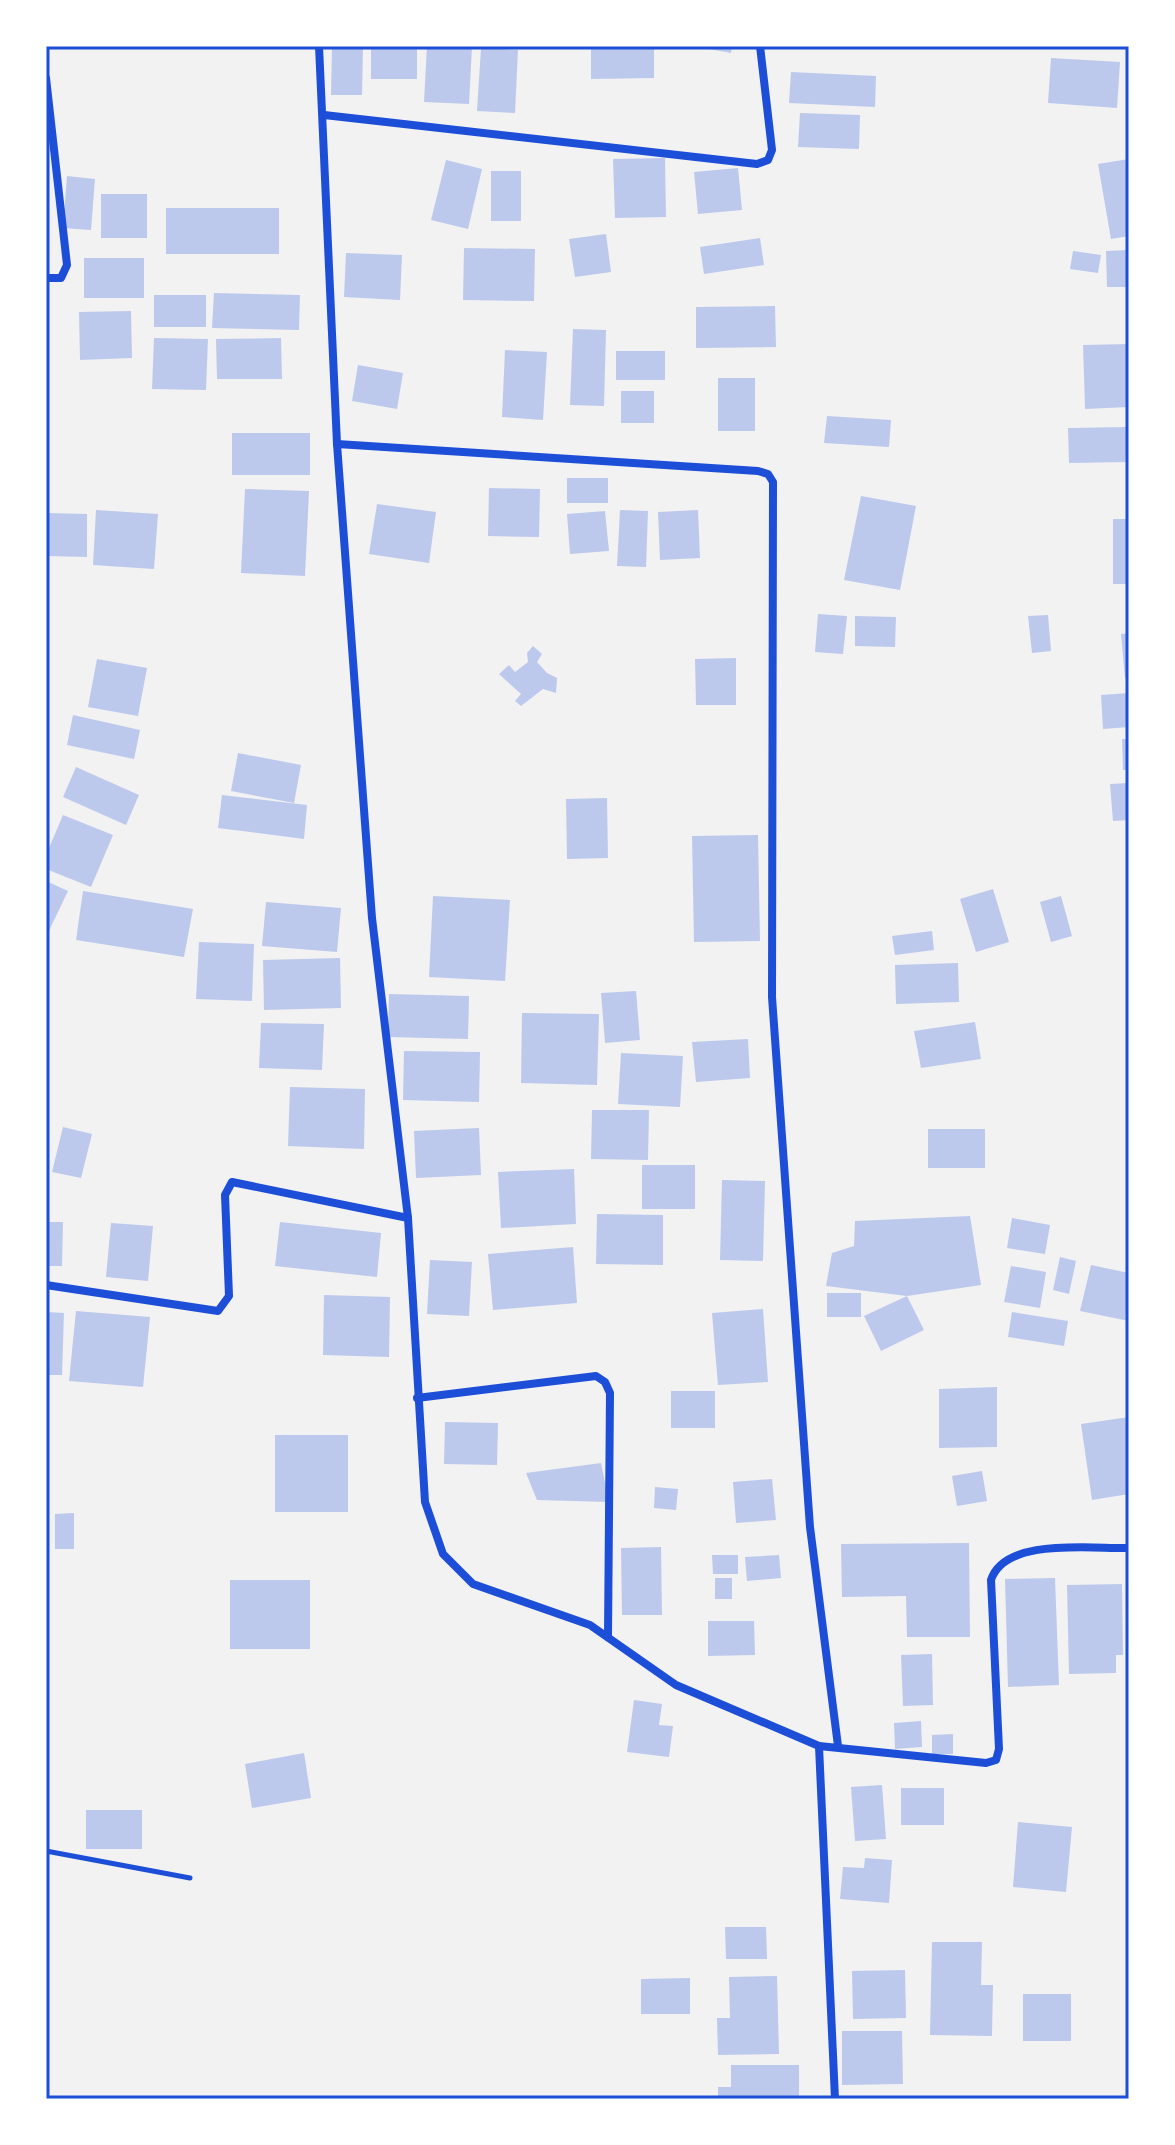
<svg xmlns="http://www.w3.org/2000/svg" width="1175" height="2145" font-family="Arial,sans-serif">
  <style>
    .building { fill: #bdc9ec }
    .lines { fill: none; stroke-linecap: round; stroke-linejoin: round }
    .path { stroke: #1d4ed8; stroke-width: 5 }
    .minor { stroke: #1d4ed8; stroke-width: 8 }
    .neatline { fill: none; stroke: #1d4ed8; stroke-width: 3 }
  </style>
  <rect width="100%" height="100%" fill="#f2f2f2"/>
  <g class="building">
    <path d="M332 46H363L362 95H331Z"/>
    <rect x="371" y="46" width="46" height="33"/>
    <path d="M427 46H472L469 104 424 102Z"/>
    <path d="M591 46H654V78L591 79Z"/>
    <path d="M693 46H732L731 53Z"/>
    <path d="M481 48 518 50 515 113 477 111Z"/>
    <path d="M1051 58 1120 62 1117 108 1048 103Z"/>
    <path d="M791 72 876 76 875 107 789 103Z"/>
    <path d="M800 113 860 115 859 149 798 147Z"/>
    <path d="M665 158 666 217 615 218 613 159Z"/>
    <path d="M1129 159V236L1111 239 1098 164Z"/>
    <path d="M446 160 482 169 468 229 431 220Z"/>
    <path d="M738 168 742 210 698 214 694 172Z"/>
    <rect x="491" y="171" width="30" height="50"/>
    <path d="M67 176 95 179 91 230 63 228Z"/>
    <rect x="101" y="194" width="46" height="44"/>
    <rect x="166" y="208" width="113" height="46"/>
    <path d="M606 234 611 272 575 277 569 239Z"/>
    <path d="M760 238 764 265 704 274 700 247Z"/>
    <path d="M464 248 535 249 534 301 463 300Z"/>
    <path d="M1129 250V287H1107L1106 251Z"/>
    <path d="M1073 251 1101 255 1098 273 1070 269Z"/>
    <path d="M346 253 402 255 400 300 344 297Z"/>
    <rect x="84" y="258" width="60" height="40"/>
    <path d="M214 293 300 295 299 330 212 328Z"/>
    <rect x="154" y="295" width="52" height="32"/>
    <path d="M775 306 776 347 696 348V307Z"/>
    <path d="M131 311 132 358 80 360 79 312Z"/>
    <path d="M573 329 606 330 604 406 570 405Z"/>
    <path d="M154 338 208 339 206 390 152 389Z"/>
    <path d="M281 338 282 379H217L216 339Z"/>
    <path d="M1129 344V407L1085 409 1083 345Z"/>
    <path d="M505 350 547 352 543 420 502 417Z"/>
    <rect x="616" y="351" width="49" height="29"/>
    <path d="M358 365 403 373 397 409 352 401Z"/>
    <rect x="718" y="378" width="37" height="53"/>
    <rect x="621" y="391" width="33" height="32"/>
    <path d="M827 416 891 420 889 447 824 443Z"/>
    <path d="M1129 427V462L1069 463 1068 428Z"/>
    <rect x="232" y="433" width="78" height="42"/>
    <rect x="567" y="478" width="41" height="25"/>
    <path d="M489 488 540 489 539 537 488 536Z"/>
    <path d="M245 489 309 491 305 576 241 573Z"/>
    <path d="M861 496 916 506 900 590 844 580Z"/>
    <path d="M377 504 436 512 429 563 369 554Z"/>
    <path d="M96 510 158 514 154 569 93 565Z"/>
    <path d="M620 510 648 511 646 567 617 566Z"/>
    <path d="M698 510 700 558 660 560 658 512Z"/>
    <path d="M605 511 609 551 570 554 567 514Z"/>
    <path d="M46 513 87 514V557L46 556Z"/>
    <rect x="1113" y="519" width="16" height="65"/>
    <path d="M818 614 847 616 843 654 815 652Z"/>
    <path d="M1048 615 1051 651 1032 653 1028 616Z"/>
    <path d="M855 616 896 617 895 647 855 646Z"/>
    <path d="M1129 633V678H1125L1121 634Z"/>
    <path d="M533 646 542 654 537 662 547 673 557 678 556 693 543 689 521 706 515 701 521 694 499 674 509 665 515 672 528 662 527 653Z"/>
    <path d="M736 658V705H696L695 659Z"/>
    <path d="M97 659 147 668 138 716 88 707Z"/>
    <path d="M1129 693V727L1103 729 1101 695Z"/>
    <path d="M73 715 140 730 134 759 67 745Z"/>
    <path d="M1122 739H1129V770H1123Z"/>
    <path d="M238 753 301 765 294 803 231 791Z"/>
    <path d="M76 767 139 795 126 825 63 797Z"/>
    <path d="M1129 783V820L1113 821 1110 784Z"/>
    <path d="M222 795 307 805 304 839 218 828Z"/>
    <path d="M607 798 608 858 567 859 566 799Z"/>
    <path d="M63 815 113 835 91 887 46 869V855Z"/>
    <path d="M758 835 760 941 694 942 692 836Z"/>
    <path d="M46 881 68 891 46 937Z"/>
    <path d="M993 889 1009 942 976 952 960 899Z"/>
    <path d="M83 891 193 909 184 957 76 940Z"/>
    <path d="M433 896 510 900 505 981 429 977Z"/>
    <path d="M1061 896 1072 936 1051 942 1040 902Z"/>
    <path d="M266 902 341 908 337 952 262 946Z"/>
    <path d="M932 931 934 950 895 955 892 936Z"/>
    <path d="M199 942 254 944 252 1001 196 999Z"/>
    <path d="M340 958 341 1008 264 1010 263 960Z"/>
    <path d="M958 963 959 1002 896 1004 895 965Z"/>
    <path d="M636 991 640 1040 605 1043 601 993Z"/>
    <path d="M389 994 469 996 468 1039 388 1037Z"/>
    <path d="M522 1013 599 1014 597 1085 521 1083Z"/>
    <path d="M975 1022 981 1059 921 1068 914 1031Z"/>
    <path d="M261 1023 324 1024 322 1070 259 1068Z"/>
    <path d="M748 1039 750 1078 696 1082 692 1042Z"/>
    <path d="M404 1051 480 1052 479 1102 403 1100Z"/>
    <path d="M621 1053 683 1056 680 1107 618 1104Z"/>
    <path d="M290 1087 365 1089 364 1149 288 1146Z"/>
    <path d="M592 1110H649L648 1160 591 1159Z"/>
    <path d="M63 1127 92 1134 81 1178 52 1172Z"/>
    <path d="M479 1128 481 1175 416 1178 414 1131Z"/>
    <rect x="928" y="1129" width="57" height="39"/>
    <rect x="642" y="1165" width="53" height="44"/>
    <path d="M574 1169 576 1224 501 1228 498 1172Z"/>
    <path d="M722 1180 765 1181 763 1261 720 1260Z"/>
    <path d="M597 1214 663 1215V1265L596 1264Z"/>
    <path d="M970 1216 981 1285 907 1296 924 1330 881 1351 864 1316 907 1296 826 1286 832 1253 854 1246 855 1221Z"/>
    <path d="M1012 1218 1050 1225 1045 1254 1007 1248Z"/>
    <path d="M46 1222H63L62 1266H46Z"/>
    <path d="M280 1222 381 1233 377 1277 275 1266Z"/>
    <path d="M111 1223 153 1226 148 1281 106 1277Z"/>
    <path d="M573 1247 577 1303 493 1310 488 1254Z"/>
    <path d="M1060 1257 1076 1261 1069 1294 1053 1290Z"/>
    <path d="M430 1260 472 1262 469 1316 427 1314Z"/>
    <path d="M1091 1265 1129 1273V1321L1080 1311Z"/>
    <path d="M1011 1266 1046 1272 1040 1308 1004 1302Z"/>
    <rect x="827" y="1293" width="34" height="24"/>
    <path d="M324 1295 390 1297 389 1357 323 1355Z"/>
    <path d="M763 1309 768 1382 718 1385 712 1313Z"/>
    <path d="M76 1311 150 1317 143 1387 69 1381Z"/>
    <path d="M46 1312 64 1313 62 1375H46Z"/>
    <path d="M1012 1312 1068 1321 1064 1346 1008 1337Z"/>
    <path d="M997 1387V1447L939 1448V1389Z"/>
    <rect x="671" y="1391" width="44" height="37"/>
    <path d="M1129 1417V1494L1092 1500 1081 1424Z"/>
    <path d="M445 1422 498 1423 497 1465 444 1464Z"/>
    <rect x="275" y="1435" width="73" height="77"/>
    <path d="M601 1463 609 1502 537 1500 526 1473Z"/>
    <path d="M982 1471 987 1501 957 1506 952 1476Z"/>
    <path d="M772 1479 776 1520 736 1523 733 1482Z"/>
    <path d="M655 1487 678 1489 676 1510 654 1508Z"/>
    <path d="M74 1513V1549H55V1514Z"/>
    <path d="M969 1543 970 1637H907L906 1596 842 1597 841 1544Z"/>
    <path d="M661 1547 662 1615H622L621 1548Z"/>
    <path d="M712 1555H738V1574H713Z"/>
    <path d="M779 1555 781 1578 747 1581 745 1557Z"/>
    <rect x="715" y="1578" width="17" height="21"/>
    <path d="M1055 1578 1059 1685 1008 1687 1005 1579Z"/>
    <rect x="230" y="1580" width="80" height="69"/>
    <path d="M1122 1584 1123 1655H1116V1673L1069 1674 1067 1585Z"/>
    <path d="M708 1621H754L755 1655 708 1656Z"/>
    <path d="M932 1654 933 1705 903 1706 901 1655Z"/>
    <path d="M634 1700 662 1704 659 1725 673 1726 669 1757 627 1752Z"/>
    <path d="M921 1721 922 1747 895 1749 894 1723Z"/>
    <path d="M953 1734V1754H932V1735Z"/>
    <path d="M304 1753 311 1798 252 1808 245 1764Z"/>
    <path d="M882 1785 886 1839 855 1841 851 1787Z"/>
    <rect x="901" y="1788" width="43" height="37"/>
    <rect x="86" y="1810" width="56" height="39"/>
    <path d="M1018 1822 1072 1827 1066 1892 1013 1887Z"/>
    <path d="M865 1858 892 1860 889 1903 840 1899 843 1867 864 1868Z"/>
    <path d="M725 1927H766L767 1959H726Z"/>
    <path d="M932 1942H982L981 1985H993L992 2036 930 2035Z"/>
    <path d="M905 1970 906 2018 853 2019 852 1971Z"/>
    <path d="M777 1976 779 2054 718 2055 717 2018H730L729 1977Z"/>
    <path d="M690 1978V2014H641V1979Z"/>
    <rect x="1023" y="1994" width="48" height="47"/>
    <path d="M842 2031H902L903 2084 842 2085Z"/>
    <path d="M731 2065H799V2099H718V2087H731Z"/>
  </g>
  <g class="lines">
    <path class="path" d="M46 1851 190 1878"/>
    <g class="minor">
      <path d="M319 46 337 444 372 918 408 1218 425 1502 443 1554 473 1584 590 1625 676 1685 819 1746 986 1763 996 1760 999 1749 991 1580C1005 1537 1091 1549 1129 1548"/>
      <path d="M46 78 67 265 61 278H46"/>
      <path d="M324 115 757 164 768 160 772 150 760 46"/>
      <path d="M337 444 758 471 768 474 773 482 772 997 810 1527 838 1746"/>
      <path d="M46 1285 218 1311 229 1296 225 1195 232 1182 408 1218"/>
      <path d="M417 1398 596 1376 605 1382 610 1393 608 1637"/>
      <path d="M819 1746 835 2099"/>
    </g>
  </g>
  <rect width="1175" height="2145" fill="none" stroke="#ffffff" stroke-width="96"/>
  <rect x="48" y="48" width="1079" height="2049" class="neatline"/>
</svg>
